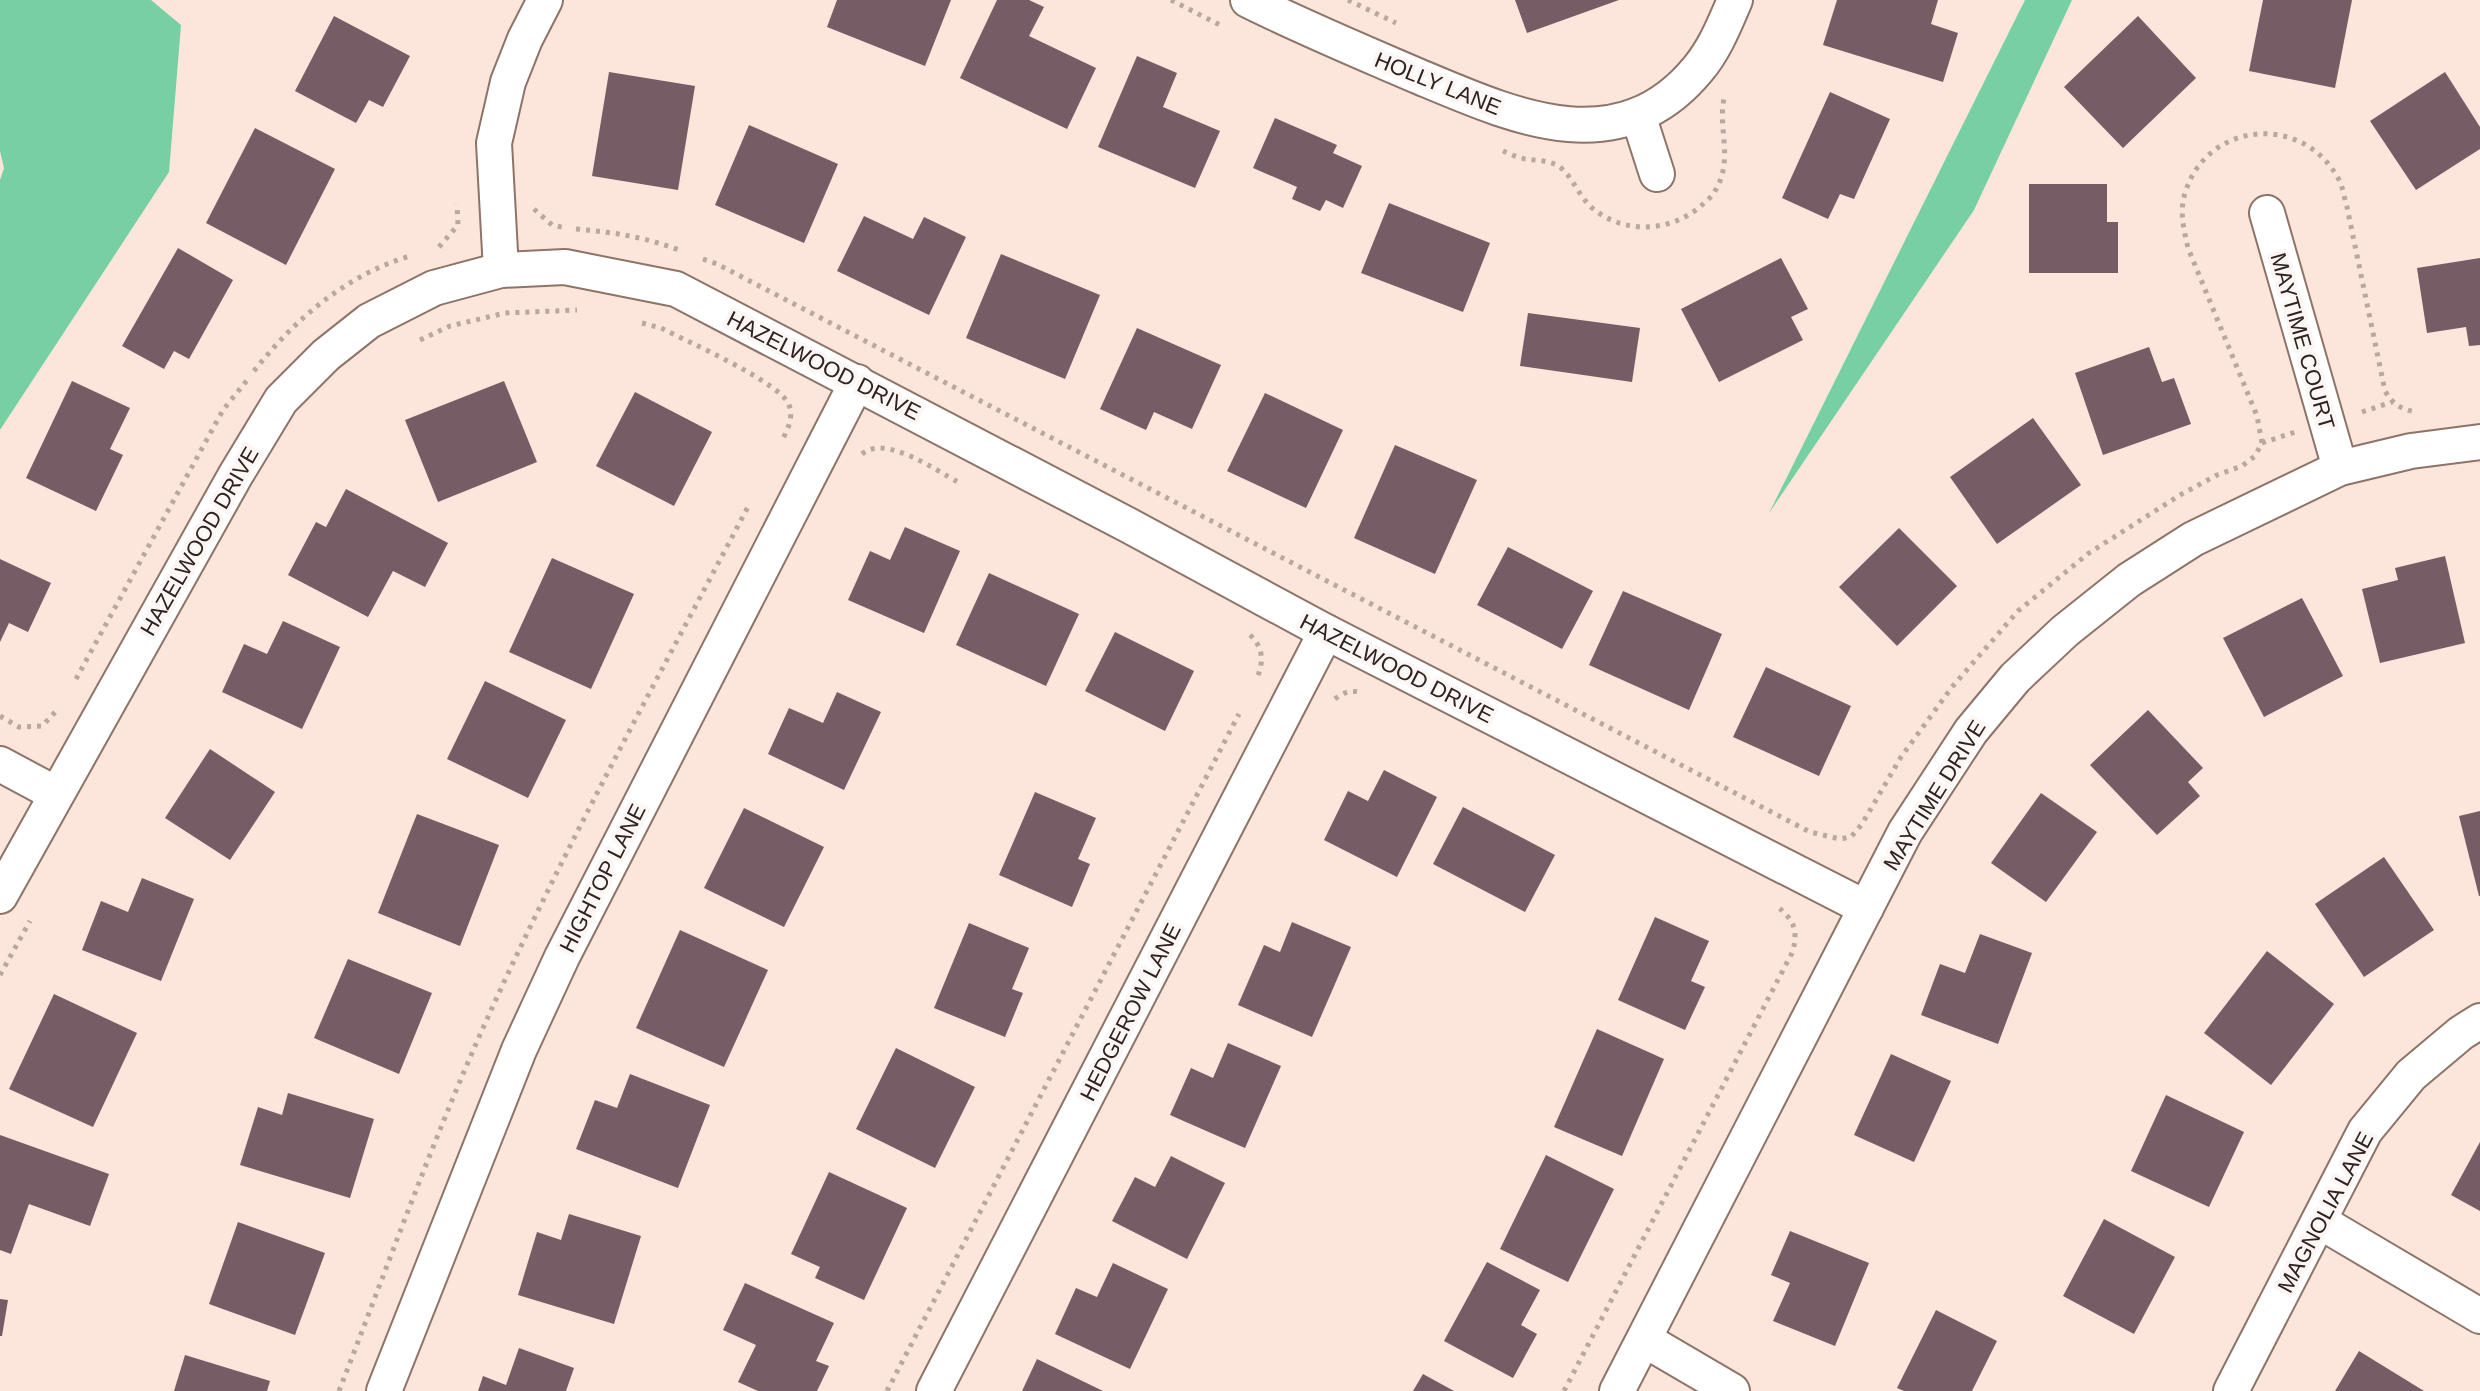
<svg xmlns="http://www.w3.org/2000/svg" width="2480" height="1391" font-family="Helvetica,sans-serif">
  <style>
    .forest { fill: #77d0a3 }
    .building { fill: #765c65 }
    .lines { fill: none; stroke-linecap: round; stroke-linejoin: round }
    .minor-casing { stroke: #8d7469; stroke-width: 38 }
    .path { stroke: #baa79f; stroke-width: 5; stroke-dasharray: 4 6; stroke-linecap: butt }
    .minor { stroke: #fff; stroke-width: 34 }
    .labels { text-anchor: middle; stroke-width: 8; stroke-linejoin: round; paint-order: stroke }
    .street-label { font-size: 22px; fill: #2e231f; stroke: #fcf6f4 }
  </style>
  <rect width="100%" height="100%" fill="#fce5db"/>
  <g class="forest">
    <path d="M0 0H151L181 25 169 172 0 430V180L4 168 0 151Z"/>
    <path d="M2025 0H2072L1974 210 1769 513Z"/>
  </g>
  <g class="building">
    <path d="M837 0H951L925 66 827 27Z"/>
    <path d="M997 0H1029L1044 7 1029 36 1096 68 1067 129 960 78Z"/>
    <path d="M1515 0H1619L1527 33Z"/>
    <path d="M1837 0H1938L1931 24 1958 33 1943 82 1823 45Z"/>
    <path d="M2263 0H2352L2335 88 2249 71Z"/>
    <path d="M334 16 410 56 383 107 369 100 356 123 295 91Z"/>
    <path d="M2138 16 2196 78 2123 148 2064 87Z"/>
    <path d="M1137 56 1177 73 1163 107 1220 131 1195 188 1098 147Z"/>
    <path d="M609 72 695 86 678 190 592 176Z"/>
    <path d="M2445 72 2480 127V149L2416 190 2370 121Z"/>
    <path d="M1830 92 1890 119 1854 199 1840 194 1828 219 1782 198Z"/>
    <path d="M1275 118 1337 145 1333 153 1362 166 1343 208 1326 200 1320 211 1292 199 1297 187 1253 168Z"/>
    <path d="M749 125 838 164 804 243 715 205Z"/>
    <path d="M255 128 335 169 286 265 206 223Z"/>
    <path d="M2029 184H2107V222H2118V273H2029Z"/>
    <path d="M1389 203 1490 243 1463 312 1361 273Z"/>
    <path d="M864 216 913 239 924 217 966 237 929 315 837 271Z"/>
    <path d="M178 248 233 280 189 359 174 351 164 369 122 346Z"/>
    <path d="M1001 254 1100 295 1065 379 966 338Z"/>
    <path d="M1781 258 1808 309 1791 317 1803 340 1719 382 1681 309Z"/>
    <path d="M2480 258V345L2469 346 2466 327 2427 333 2417 268Z"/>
    <path d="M1528 313 1640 328 1632 382 1520 366Z"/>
    <path d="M1137 328 1221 365 1192 429 1154 412 1146 430 1100 409Z"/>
    <path d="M2149 347 2162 382 2174 378 2191 424 2103 455 2075 373Z"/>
    <path d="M72 381 130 408 110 449 123 455 96 511 26 478Z"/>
    <path d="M504 381 537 462 438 502 405 420Z"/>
    <path d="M635 392 712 432 674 506 596 466Z"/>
    <path d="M1265 393 1343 430 1306 508 1227 471Z"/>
    <path d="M2033 418 2081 485 1997 544 1950 477Z"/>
    <path d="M1395 445 1477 480 1435 574 1354 538Z"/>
    <path d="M346 489 448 543 425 587 393 571 368 617 288 575 316 522 326 527Z"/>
    <path d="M905 527 960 551 924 633 848 600 870 551 890 560Z"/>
    <path d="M1899 528 1957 586 1897 646 1839 587Z"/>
    <path d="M1508 547 1593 591 1562 649 1477 605Z"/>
    <path d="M2445 556 2465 643 2380 663 2362 589 2398 580 2395 568Z"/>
    <path d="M552 558 634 594 591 689 509 652Z"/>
    <path d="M0 559 51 583 28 632 9 623 0 642Z"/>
    <path d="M989 573 1079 614 1046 686 956 645Z"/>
    <path d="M1623 591 1722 634 1689 710 1589 665Z"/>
    <path d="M2302 598 2343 676 2264 717 2223 638Z"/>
    <path d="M283 621 340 647 302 729 222 692 244 644 267 654Z"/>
    <path d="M1115 632 1194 671 1165 731 1085 691Z"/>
    <path d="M1766 667 1851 706 1819 776 1733 737Z"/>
    <path d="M485 681 566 720 528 798 447 759Z"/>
    <path d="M837 692 881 712 844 790 768 754 789 708 823 723Z"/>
    <path d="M2148 710 2203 768 2188 782 2200 796 2157 835 2090 765Z"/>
    <path d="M210 749 275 792 230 860 165 818Z"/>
    <path d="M1384 770 1437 797 1397 877 1324 840 1348 791 1368 801Z"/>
    <path d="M1035 792 1096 818 1078 859 1090 864 1072 907 999 875Z"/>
    <path d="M2041 793 2097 832 2046 902 1991 863Z"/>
    <path d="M1463 807 1555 855 1525 912 1433 864Z"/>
    <path d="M744 808 824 847 784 927 704 888Z"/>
    <path d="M2480 811V896H2479L2459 816Z"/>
    <path d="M417 814 499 845 460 946 378 913Z"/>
    <path d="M2384 857 2434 930 2364 977 2315 904Z"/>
    <path d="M142 878 194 899 161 981 82 950 101 901 128 912Z"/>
    <path d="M1655 917 1709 941 1691 981 1705 987 1685 1030 1618 1000Z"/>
    <path d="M1292 922 1351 947 1312 1037 1238 1005 1264 945 1280 952Z"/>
    <path d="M969 923 1029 948 1012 989 1023 993 1005 1037 934 1008Z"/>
    <path d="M680 930 768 970 724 1067 636 1028Z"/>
    <path d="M1980 934 2032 953 1998 1044 1921 1015 1940 964 1965 973Z"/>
    <path d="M2267 951 2334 1004 2271 1085 2204 1033Z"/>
    <path d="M348 959 432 993 399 1074 314 1038Z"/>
    <path d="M54 994 137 1033 93 1127 9 1089Z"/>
    <path d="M1597 1029 1664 1059 1622 1156 1554 1127Z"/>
    <path d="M1228 1043 1281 1066 1245 1148 1170 1115 1191 1068 1213 1078Z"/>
    <path d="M896 1048 975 1087 935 1168 856 1129Z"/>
    <path d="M1891 1054 1951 1081 1914 1162 1854 1135Z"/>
    <path d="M630 1074 710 1105 678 1188 576 1149 595 1100 617 1108Z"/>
    <path d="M288 1093 374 1119 350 1198 240 1165 258 1107 282 1115Z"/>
    <path d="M2166 1095 2244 1132 2209 1207 2131 1171Z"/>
    <path d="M0 1135 109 1174 90 1226 29 1204 11 1254 0 1250Z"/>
    <path d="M2480 1142V1211L2451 1195Z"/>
    <path d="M1546 1155 1614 1189 1568 1282 1500 1249Z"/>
    <path d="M1171 1156 1225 1183 1187 1259 1112 1221 1135 1177 1155 1187Z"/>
    <path d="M829 1172 907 1208 864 1300 815 1278 820 1267 791 1254Z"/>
    <path d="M569 1214 641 1236 614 1324 518 1295 537 1232 561 1240Z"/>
    <path d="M2104 1219 2175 1257 2134 1334 2063 1296Z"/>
    <path d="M238 1222 325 1253 295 1335 209 1304Z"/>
    <path d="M1790 1231 1869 1263 1835 1346 1773 1321 1790 1283 1771 1275Z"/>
    <path d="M1487 1262 1540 1290 1521 1325 1537 1334 1513 1378 1444 1341Z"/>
    <path d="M1113 1263 1168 1289 1130 1369 1055 1334 1076 1288 1097 1297Z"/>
    <path d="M745 1283 834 1323 816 1361 829 1366 817 1391H758L738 1382 756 1345 723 1330Z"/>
    <path d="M0 1299 8 1300 2 1336H0Z"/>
    <path d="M1936 1310 1997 1341 1972 1391H1904L1897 1388Z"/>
    <path d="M519 1348 574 1368 566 1391H478L483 1376 506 1385Z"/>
    <path d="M2359 1351 2424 1391H2335Z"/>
    <path d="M185 1355 270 1381 267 1391H174Z"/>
    <path d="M1037 1359 1103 1391H1022Z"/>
    <path d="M1423 1374 1454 1391H1413Z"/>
  </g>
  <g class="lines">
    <g class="minor-casing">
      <g id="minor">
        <path d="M1248 0C1304 28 1362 52 1420 77 1513 116 1619 165 1698 69 1715 49 1725 23 1735 0"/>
        <path d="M1638 115 1657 174"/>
        <path d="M2267 213 2340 468"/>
        <path d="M501 270 494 143 508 82 525 39 545 0"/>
        <path d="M0 764 56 794"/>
        <path d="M0 896 235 476 281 400 326 355 369 321 434 288 501 270 565 267 676 289 1128 525 1326 632 1866 908"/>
        <path d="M2319 1221 2480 1316"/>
        <path d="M1645 1340 1732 1391"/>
        <path d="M384 1391 519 1050 562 957 857 382"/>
        <path d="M934 1391 1326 632"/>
        <path d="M1617 1391 1905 832 1971 731 2015 678 2065 631 2129 580 2193 539 2340 468 2411 451 2480 442"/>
        <path d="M2231 1391 2365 1131 2411 1075 2461 1033 2480 1021"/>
      </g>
    </g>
    <g class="path">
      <path d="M1171 0 1220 25"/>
      <path d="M1348 0 1396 23"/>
      <path d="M1503 151C1510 154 1518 158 1526 159 1538 161 1551 160 1561 168 1573 178 1579 196 1591 207 1623 235 1672 233 1703 204 1707 200 1713 196 1715 191 1735 158 1716 126 1725 95"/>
      <path d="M534 209 552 225 566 228"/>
      <path d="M576 229C612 232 645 237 679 250"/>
      <path d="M439 247 458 225 457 204"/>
      <path d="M703 259 717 264 1810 832 1840 839 1851 837 1862 824 1901 757 1952 687 2018 611 2089 553 2180 495 2217 475 2242 466 2255 456 2262 443 2257 416 2188 248C2184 230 2179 212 2185 193 2207 121 2302 113 2338 178 2343 186 2344 198 2347 207L2385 391C2393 404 2400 409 2416 412"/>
      <path d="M642 323 661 328C686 341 782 383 789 405 794 418 787 430 782 441"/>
      <path d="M420 340 450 326 505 313 577 310"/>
      <path d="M254 371C295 319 346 275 410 256"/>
      <path d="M2362 412 2392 402"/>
      <path d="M2262 443 2295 432"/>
      <path d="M862 454C885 434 935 470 958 482"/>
      <path d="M1250 635C1264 648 1264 663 1256 680"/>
      <path d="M76 679 223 410 248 379"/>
      <path d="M1335 699C1342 693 1350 690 1359 692"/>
      <path d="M0 716 19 727 42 726 59 708"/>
      <path d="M0 975 30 921"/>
      <path d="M339 1391C385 1273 428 1153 479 1037 560 855 657 680 750 503"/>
      <path d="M887 1391 1239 714"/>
      <path d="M1564 1391 1793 951C1798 928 1794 921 1777 906"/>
    </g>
    <use href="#minor" class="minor"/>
  </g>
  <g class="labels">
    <g class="street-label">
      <text transform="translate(1438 83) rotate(22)" y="8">HOLLY LANE</text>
      <text transform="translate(2303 341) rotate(74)" y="8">MAYTIME COURT</text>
      <text transform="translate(824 365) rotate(27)" y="8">HAZELWOOD DRIVE</text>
      <text transform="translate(199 541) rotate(-60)" y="8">HAZELWOOD DRIVE</text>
      <text transform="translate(1397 668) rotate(27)" y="8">HAZELWOOD DRIVE</text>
      <text transform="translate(1934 795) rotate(-58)" y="8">MAYTIME DRIVE</text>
      <text transform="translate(602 878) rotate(-63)" y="8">HIGHTOP LANE</text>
      <text transform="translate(1130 1012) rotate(-63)" y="8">HEDGEROW LANE</text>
      <text transform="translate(2325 1212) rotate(-62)" y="8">MAGNOLIA LANE</text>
    </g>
  </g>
</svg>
